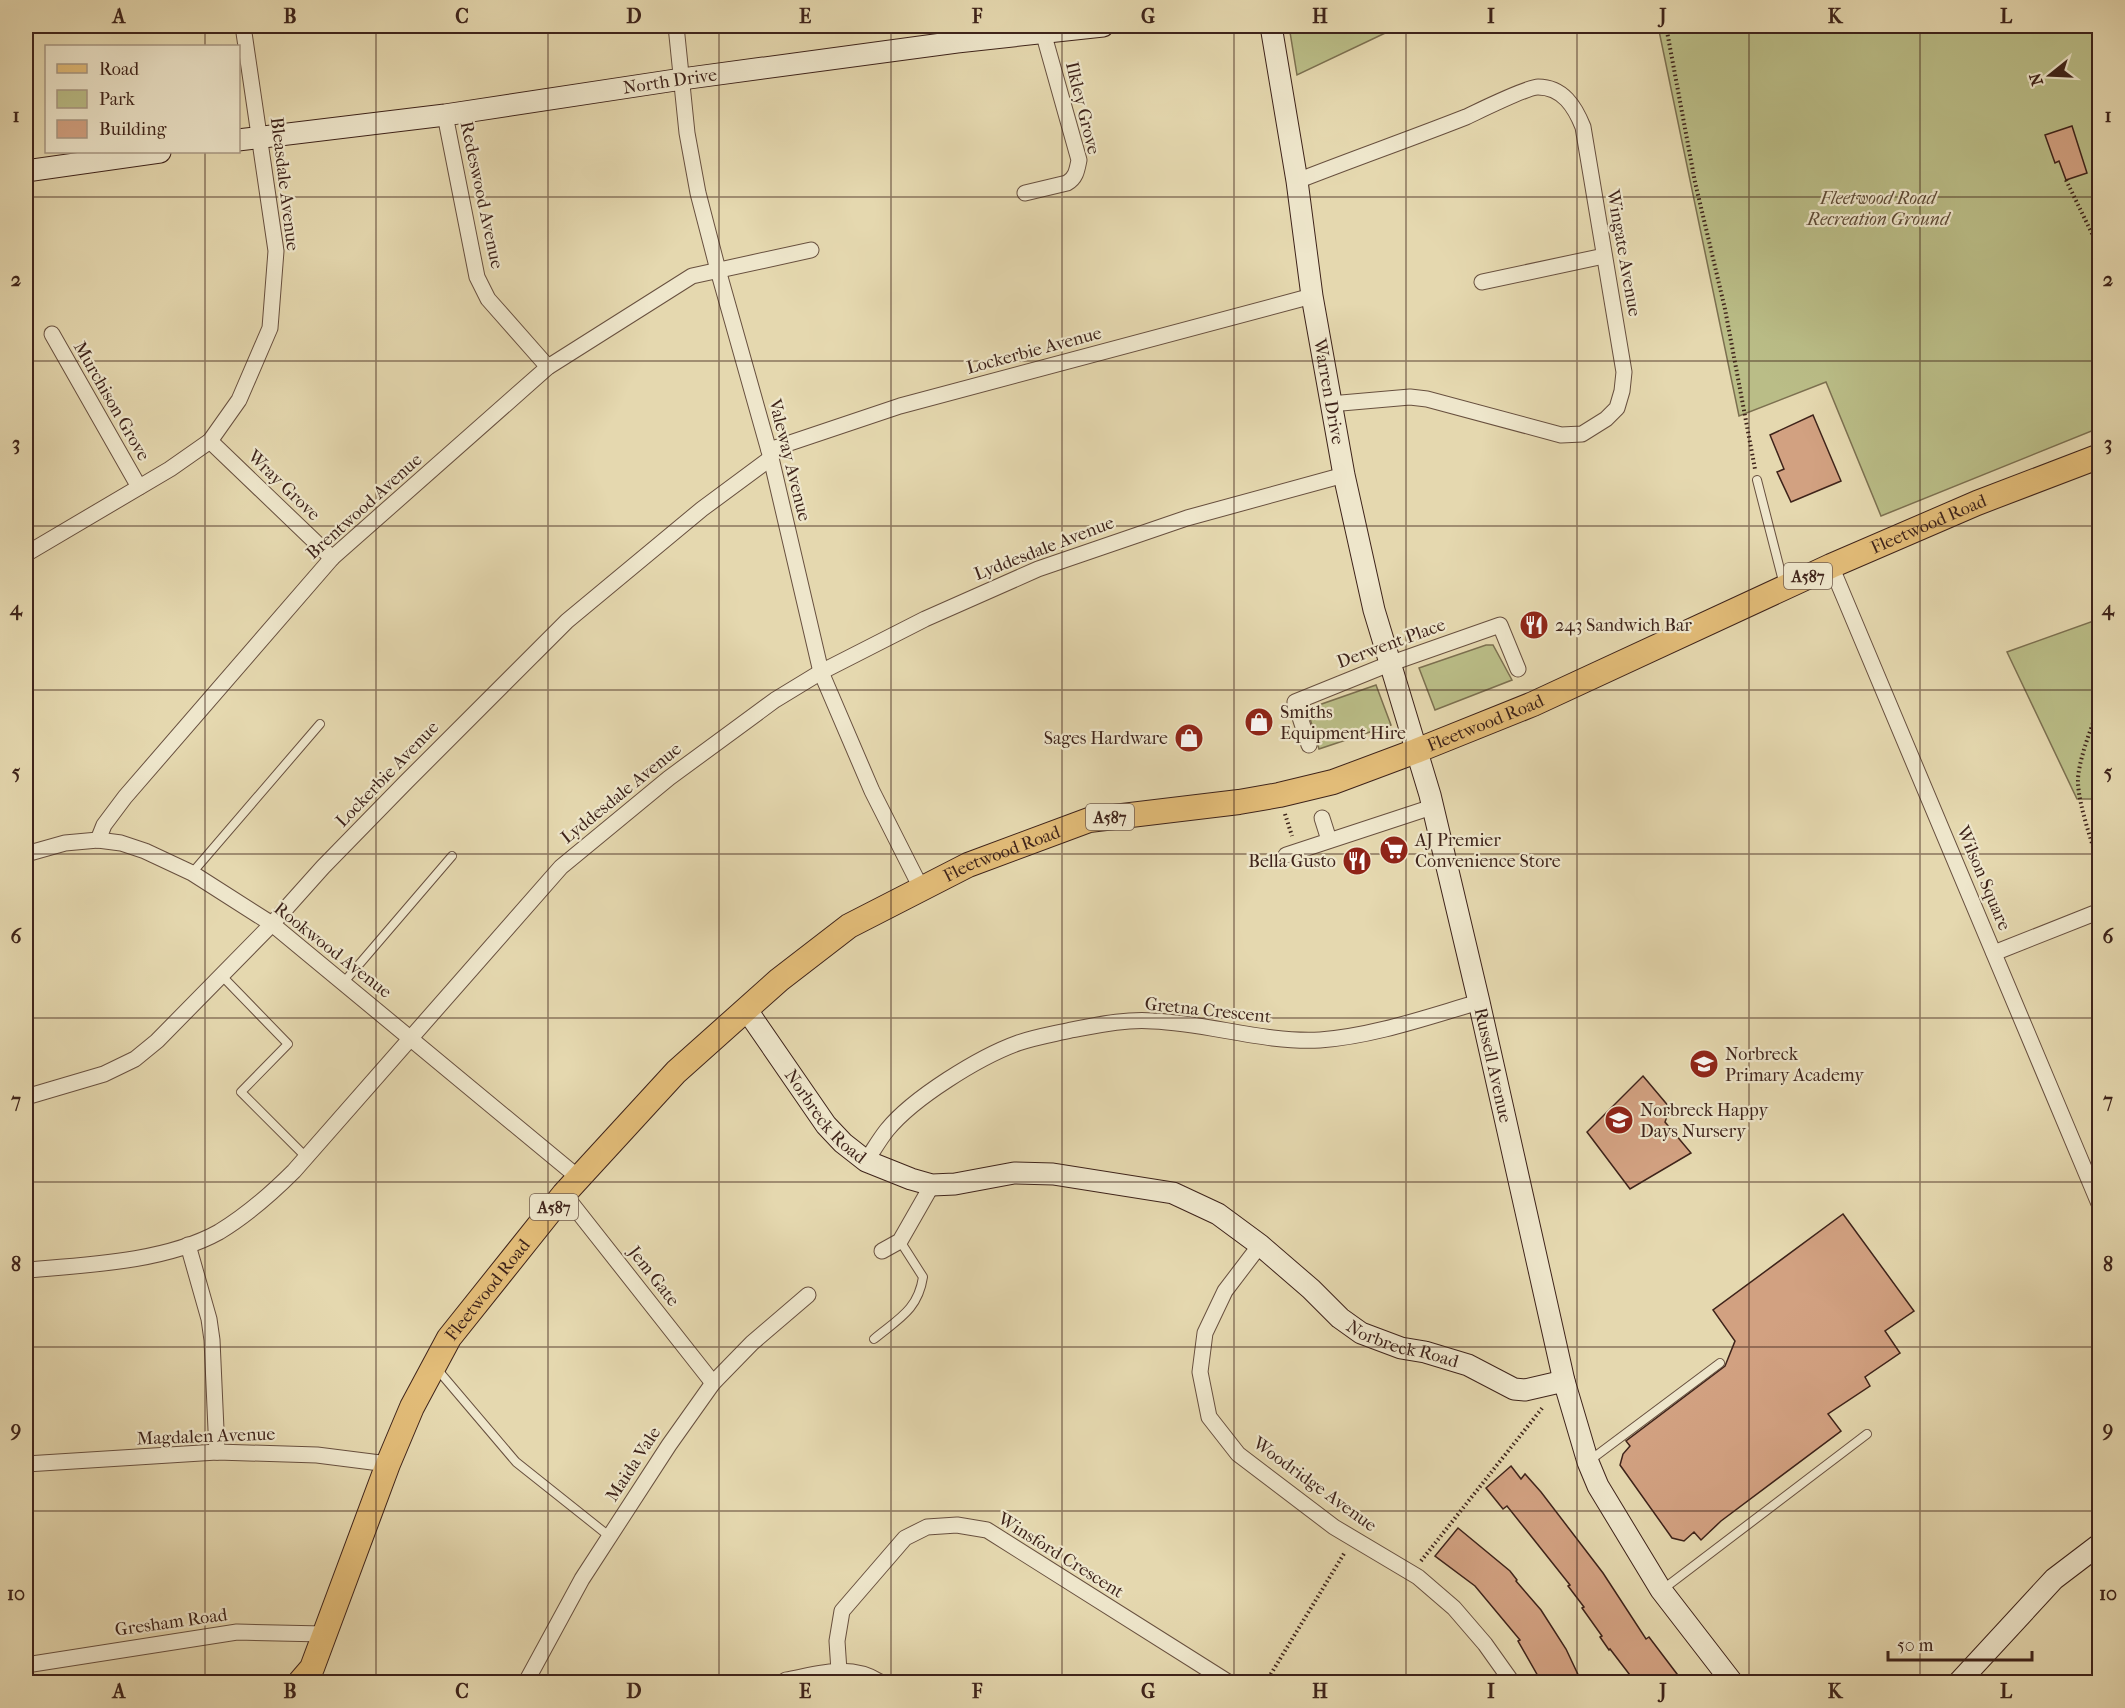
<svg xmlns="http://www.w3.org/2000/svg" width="2125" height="1708" font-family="'IM FELL French Canon',serif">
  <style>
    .green { fill: #babd87; stroke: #7c7050; stroke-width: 1.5 }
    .building { fill: #d2a181; stroke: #3e231a; stroke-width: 1.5 }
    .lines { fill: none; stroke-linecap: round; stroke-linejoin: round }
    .lane-casing { stroke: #68503f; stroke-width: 10 }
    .street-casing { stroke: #68503f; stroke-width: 17 }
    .secondary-casing { stroke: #3e231a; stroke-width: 23 }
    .primary-casing { stroke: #3e231a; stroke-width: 26 }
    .path { stroke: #3e231a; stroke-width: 4; stroke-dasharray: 1.5 3; stroke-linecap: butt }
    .lane { stroke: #eee6cb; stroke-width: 8 }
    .street { stroke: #eee6cb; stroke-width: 15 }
    .secondary { stroke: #eee6cb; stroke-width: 21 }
    .primary { stroke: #e2bc78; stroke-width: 24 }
    .grid { fill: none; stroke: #3e231a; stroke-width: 1.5; stroke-opacity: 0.55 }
    .labels { text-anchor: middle; stroke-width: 4.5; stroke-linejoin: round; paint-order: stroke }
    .shield { fill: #eee6cb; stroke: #735e4f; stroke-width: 1.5 }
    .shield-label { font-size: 16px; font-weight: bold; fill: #3e231a }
    .street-label { font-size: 18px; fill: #3e231a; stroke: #eee6cb }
    .park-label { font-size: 18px; font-style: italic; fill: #5d4a35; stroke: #eee6cb }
    .poi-label { font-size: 18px; fill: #3e231a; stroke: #eee6cb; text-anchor: start }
    .neatline { fill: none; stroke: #3e231a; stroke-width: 2 }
    .grid-label { font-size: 20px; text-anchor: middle; font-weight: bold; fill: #3e231a }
  </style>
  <rect width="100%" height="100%" fill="#e5d8af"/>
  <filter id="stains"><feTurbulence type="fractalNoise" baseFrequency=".00333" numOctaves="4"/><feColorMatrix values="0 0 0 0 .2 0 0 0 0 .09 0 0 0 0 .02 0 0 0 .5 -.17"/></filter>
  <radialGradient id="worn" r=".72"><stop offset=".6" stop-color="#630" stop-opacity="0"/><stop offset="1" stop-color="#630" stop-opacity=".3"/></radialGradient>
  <g class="green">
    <path d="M1289 26H1400L1297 75Z"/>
    <path d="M1658 26H2099V428L1881 516 1826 382 1739 416Z"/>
    <path d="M2099 619V799H2077L2007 652Z"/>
    <path d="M1486 645H1493L1512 680 1435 710 1419 668Z"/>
    <path d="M1376 685 1391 725 1319 749 1309 715 1316 706Z"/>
  </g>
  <g class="building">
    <path d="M2072 126 2087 173 2066 180 2059 161 2055 163 2045 135Z"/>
    <path d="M1813 415 1841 481 1791 502 1777 472 1784 469 1770 435Z"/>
    <path d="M1643 1076 1670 1108 1665 1122 1691 1153 1630 1189 1587 1132Z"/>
    <path d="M1843 1214 1914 1311 1885 1331 1900 1353 1865 1377 1870 1386 1828 1414 1841 1431 1721 1521 1701 1540 1694 1532 1684 1541 1672 1538 1620 1465 1623 1454 1630 1446 1626 1441 1725 1366 1735 1341 1713 1310Z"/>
    <path d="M1511 1466 1521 1479 1525 1474 1541 1492 1603 1573 1646 1639 1649 1637 1677 1674 1666 1683H1636L1610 1649 1609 1650 1600 1637 1602 1636 1582 1608 1584 1607 1568 1586 1570 1585 1507 1506 1503 1509 1486 1488Z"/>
    <path d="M1458 1528 1510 1571 1517 1580 1516 1581 1541 1610 1566 1649 1582 1683H1542L1518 1641 1520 1640 1475 1586 1435 1556Z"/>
  </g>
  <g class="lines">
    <g class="lane-casing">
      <g id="lane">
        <path d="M1757 480 1784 585"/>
        <path d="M192 873 320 724"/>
        <path d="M222 976 288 1044 241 1092 306 1157"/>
        <path d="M344 982 452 856"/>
        <path d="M874 1339C898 1319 918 1310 923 1277L900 1241"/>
        <path d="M437 1369 516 1462 609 1536"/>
        <path d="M1589 1461 1720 1363"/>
        <path d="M1662 1590 1867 1434"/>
      </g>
    </g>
    <g class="street-casing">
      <g id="street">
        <path d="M676 26 687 133 698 193 718 270 771 458 821 672 872 791 921 888"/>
        <path d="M955 26 957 42"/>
        <path d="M445 115 477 277 488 299 548 367"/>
        <path d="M1297 181C1353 159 1410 139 1466 117 1479 111 1527 87 1538 87 1563 87 1575 107 1583 127L1624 372 1622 391 1617 408 1606 419 1582 434 1561 435 1427 399 1410 397 1330 404"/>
        <path d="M1025 193 1067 183C1076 178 1077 170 1079 160L1043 32"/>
        <path d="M1482 282 1604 256"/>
        <path d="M52 334 139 487"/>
        <path d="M210 441 332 558"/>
        <path d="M769 450 900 406 1312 296"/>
        <path d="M26 554 170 469 210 441 239 400 270 328 276 251 243 26"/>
        <path d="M1831 566 2100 1206"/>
        <path d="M1309 745 1295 702 1389 664 1500 625 1518 669"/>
        <path d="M1322 818 1329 840"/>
        <path d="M98 840 104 825 125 797 332 558 548 367 692 276 811 250"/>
        <path d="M26 854 65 843 98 840 121 843 145 851 192 873 272 924 579 1178"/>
        <path d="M1286 855 1432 807"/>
        <path d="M1994 953 2100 911"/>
        <path d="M26 1097 104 1074 135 1059 157 1041 272 924 323 867 406 782 567 621 702 509 771 458"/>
        <path d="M866 1161C873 1151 879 1140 887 1130 913 1098 979 1057 1018 1043 1035 1037 1054 1034 1071 1030 1098 1025 1125 1019 1153 1021 1208 1023 1264 1043 1320 1040 1374 1036 1427 1017 1479 1002"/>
        <path d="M564 1194 713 1383"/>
        <path d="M188 1245 209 1319 212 1340 217 1452"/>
        <path d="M1260 1245 1225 1291 1205 1333 1200 1372 1209 1417 1238 1454 1334 1527 1418 1577 1454 1608 1485 1644 1512 1682"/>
        <path d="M882 1251 900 1241 932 1185"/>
        <path d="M26 1270C86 1265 165 1262 219 1232 247 1215 271 1194 294 1171L561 867 669 778 775 700 821 672 925 619 1038 569 1187 518 1344 475"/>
        <path d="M26 1464 217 1452 317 1455 388 1464"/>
        <path d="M26 1665 237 1632 324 1634"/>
        <path d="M839 1671 837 1641 842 1611 905 1538 927 1527 957 1525 987 1530 1228 1682"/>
        <path d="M526 1682 582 1579 669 1445 713 1383 752 1343 808 1295"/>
        <path d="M783 1682 786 1680C819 1674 850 1663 880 1682"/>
      </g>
    </g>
    <g class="secondary-casing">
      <g id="secondary">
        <path id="s1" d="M1271 26 1297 181 1312 296 1344 475 1374 610 1430 795 1479 1002 1564 1381 1588 1462 1598 1486 1661 1590 1732 1682"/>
        <path id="s2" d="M238 140 445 115 682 79 957 42 1103 26"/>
        <path d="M26 171 160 152"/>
        <path id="s3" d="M746 1009 826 1125 843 1143 866 1161 911 1179 932 1185 955 1184 1014 1173 1053 1174 1173 1193 1218 1214 1260 1245 1311 1289 1340 1318 1361 1333 1401 1348 1425 1352 1468 1365 1514 1389 1525 1390 1564 1381"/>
        <path d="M1959 1682 2054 1579 2100 1544"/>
      </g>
    </g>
    <g class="primary-casing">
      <g id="primary">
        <path id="s4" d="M300 1682 312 1668 388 1464 412 1407 449 1338 564 1194 676 1072 779 980 849 926 968 865 1089 820 1239 802 1279 795 1333 782 1416 751 1533 704 1831 566 1977 503 2100 456"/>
      </g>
    </g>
    <g class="path">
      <path d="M1666 26 1695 182 1725 309 1755 469"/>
      <path d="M2066 180 2100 250"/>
      <path d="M2100 707C2092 724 2077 764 2078 783 2079 807 2093 845 2100 869"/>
      <path d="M1285 814 1292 836"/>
      <path d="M1421 1561 1543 1407"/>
      <path d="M1266 1682 1345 1552"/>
    </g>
    <use href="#lane" class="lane"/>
    <use href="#street" class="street"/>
    <use href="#secondary" class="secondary"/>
    <use href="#primary" class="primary"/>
  </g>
  <path class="grid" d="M205 26V46M376 26V1682M548 26V1682M719 26V1682M891 26V1682M1062 26V1682M1234 26V1682M1406 26V1682M1577 26V1682M1749 26V1682M1920 26V1682M205 152V1682M26 197H2100M26 361H2100M26 526H2100M26 690H2100M26 854H2100M26 1018H2100M26 1182H2100M26 1347H2100M26 1511H2100"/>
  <defs>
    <g id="restaurant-disc" transform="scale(1.5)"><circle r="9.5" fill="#8f2418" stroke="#eee6cb"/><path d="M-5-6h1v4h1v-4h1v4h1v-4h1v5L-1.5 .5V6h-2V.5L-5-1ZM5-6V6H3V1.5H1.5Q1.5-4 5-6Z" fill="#fff"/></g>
    <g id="shop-disc" transform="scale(1.5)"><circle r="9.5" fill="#8f2418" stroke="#eee6cb"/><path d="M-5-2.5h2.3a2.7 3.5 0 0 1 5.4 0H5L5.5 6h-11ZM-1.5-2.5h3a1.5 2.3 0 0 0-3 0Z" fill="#fff"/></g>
    <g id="supermarket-disc" transform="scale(1.5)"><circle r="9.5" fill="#8f2418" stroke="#eee6cb"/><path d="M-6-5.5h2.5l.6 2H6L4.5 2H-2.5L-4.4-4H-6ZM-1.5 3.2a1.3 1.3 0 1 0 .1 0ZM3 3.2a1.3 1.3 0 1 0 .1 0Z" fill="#fff"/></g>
    <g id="school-disc" transform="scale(1.5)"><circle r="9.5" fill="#8f2418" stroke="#eee6cb"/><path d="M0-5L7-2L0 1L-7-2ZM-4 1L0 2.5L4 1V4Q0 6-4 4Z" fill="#fff"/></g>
  </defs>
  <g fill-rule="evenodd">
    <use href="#restaurant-disc" x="1534" y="625"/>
    <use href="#shop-disc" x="1259" y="722"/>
    <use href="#shop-disc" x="1189" y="738"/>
    <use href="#supermarket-disc" x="1394" y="850"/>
    <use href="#restaurant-disc" x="1357" y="861"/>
    <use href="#school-disc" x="1704" y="1064"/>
    <use href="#school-disc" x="1619" y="1120"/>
  </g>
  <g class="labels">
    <g class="shield">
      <rect x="1784" y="563" width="48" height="26" rx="4.5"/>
      <rect x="1086" y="804" width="48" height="26" rx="4.5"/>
      <rect x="530" y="1194" width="48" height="26" rx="4.5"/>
    </g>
    <g class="shield-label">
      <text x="1808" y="582">A587</text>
      <text x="1110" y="823">A587</text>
      <text x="554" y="1213">A587</text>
    </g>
    <g class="street-label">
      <text dy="6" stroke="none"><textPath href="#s2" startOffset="436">North Drive</textPath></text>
      <text transform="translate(1083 108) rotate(76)" y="6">Ilkley Grove</text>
      <text transform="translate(285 184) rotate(83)" y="6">Bleasdale Avenue</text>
      <text transform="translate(482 195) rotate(78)" y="6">Redeswood Avenue</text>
      <text transform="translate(1624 253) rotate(80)" y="6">Wingate Avenue</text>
      <text transform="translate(1034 350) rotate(-15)" y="6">Lockerbie Avenue</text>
      <text dy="6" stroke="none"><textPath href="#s1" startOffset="370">Warren Drive</textPath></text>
      <text transform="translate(112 401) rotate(60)" y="6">Murchison Grove</text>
      <text transform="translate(790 460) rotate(76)" y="6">Valeway Avenue</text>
      <text transform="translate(284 485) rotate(44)" y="6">Wray Grove</text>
      <text transform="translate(364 506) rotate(-42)" y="6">Brentwood Avenue</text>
      <text dy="6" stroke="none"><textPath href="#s4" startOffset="2112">Fleetwood Road</textPath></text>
      <text transform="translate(1044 548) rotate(-21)" y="6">Lyddesdale Avenue</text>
      <text transform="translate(1391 643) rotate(-20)" y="6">Derwent Place</text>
      <text dy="6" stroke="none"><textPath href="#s4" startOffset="1626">Fleetwood Road</textPath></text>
      <text transform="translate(387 774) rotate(-46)" y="6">Lockerbie Avenue</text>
      <text transform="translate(621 793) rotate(-39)" y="6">Lyddesdale Avenue</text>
      <text dy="6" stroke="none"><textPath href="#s4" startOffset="1122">Fleetwood Road</textPath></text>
      <text transform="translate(1984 878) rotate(67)" y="6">Wilson Square</text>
      <text transform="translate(333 950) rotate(38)" y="6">Rookwood Avenue</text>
      <text transform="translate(1208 1010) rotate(6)" y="6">Gretna Crescent</text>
      <text dy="6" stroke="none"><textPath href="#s1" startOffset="1064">Russell Avenue</textPath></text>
      <text dy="6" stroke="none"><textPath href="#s3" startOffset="134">Norbreck Road</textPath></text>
      <text transform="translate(654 1276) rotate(52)" y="6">Jem Gate</text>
      <text dy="6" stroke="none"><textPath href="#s4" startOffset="438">Fleetwood Road</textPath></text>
      <text dy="6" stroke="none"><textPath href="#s3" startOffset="788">Norbreck Road</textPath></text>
      <text transform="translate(206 1436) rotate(-2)" y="6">Magdalen Avenue</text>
      <text transform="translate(633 1464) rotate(-57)" y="6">Maida Vale</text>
      <text transform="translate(1315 1484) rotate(36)" y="6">Woodridge Avenue</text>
      <text transform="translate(1061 1555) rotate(32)" y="6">Winsford Crescent</text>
      <text transform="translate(171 1622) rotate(-8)" y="6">Gresham Road</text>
    </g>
    <g class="park-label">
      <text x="1878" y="204">Fleetwood Road<tspan x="1878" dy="21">Recreation Ground</tspan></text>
    </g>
    <g class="poi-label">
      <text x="1555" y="631">243 Sandwich Bar</text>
      <text x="1280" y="718">Smiths<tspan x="1280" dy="21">Equipment Hire</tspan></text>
      <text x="1168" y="744" text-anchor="end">Sages Hardware</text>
      <text x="1415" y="846">AJ Premier<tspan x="1415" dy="21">Convenience Store</tspan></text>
      <text x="1336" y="867" text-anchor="end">Bella Gusto</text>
      <text x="1725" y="1060">Norbreck<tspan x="1725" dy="21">Primary Academy</tspan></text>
      <text x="1640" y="1116">Norbreck Happy<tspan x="1640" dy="21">Days Nursery</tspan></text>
    </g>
  </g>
  <rect width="2125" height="1708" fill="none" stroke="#e5d8af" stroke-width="66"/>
  <rect x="45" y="45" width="195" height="108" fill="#eee6cb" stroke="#a89884" stroke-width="1.5"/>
  <rect x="57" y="64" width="30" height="9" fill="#e2bc78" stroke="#a89884" stroke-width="1.5"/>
  <text x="99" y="75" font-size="18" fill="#3e231a">Road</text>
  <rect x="57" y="90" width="30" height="18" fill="#babd87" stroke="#a89884" stroke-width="1.5"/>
  <text x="99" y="105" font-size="18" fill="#3e231a">Park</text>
  <rect x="57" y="120" width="30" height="18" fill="#d2a181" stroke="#a89884" stroke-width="1.5"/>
  <text x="99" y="135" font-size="18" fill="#3e231a">Building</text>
  <g transform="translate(2050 75) rotate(252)" stroke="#eee6cb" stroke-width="4.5" paint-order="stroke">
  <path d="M0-4.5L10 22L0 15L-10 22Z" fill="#3e231a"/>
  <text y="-9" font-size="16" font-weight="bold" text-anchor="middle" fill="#3e231a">N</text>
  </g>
  <path d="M1888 1651v9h144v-9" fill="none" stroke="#3e231a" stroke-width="3"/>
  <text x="1897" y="1651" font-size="18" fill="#3e231a" stroke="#eee6cb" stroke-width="4.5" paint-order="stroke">50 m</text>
  <rect x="33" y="33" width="2059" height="1642" class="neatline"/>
  <g class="grid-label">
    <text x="119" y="23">A</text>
    <text x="290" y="23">B</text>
    <text x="462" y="23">C</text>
    <text x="634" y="23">D</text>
    <text x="805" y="23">E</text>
    <text x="977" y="23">F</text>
    <text x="1148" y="23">G</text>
    <text x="1320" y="23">H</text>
    <text x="1491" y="23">I</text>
    <text x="1663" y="23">J</text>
    <text x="1835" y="23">K</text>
    <text x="2006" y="23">L</text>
    <text x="16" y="122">1</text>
    <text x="2108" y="122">1</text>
    <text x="16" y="286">2</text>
    <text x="2108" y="286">2</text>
    <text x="16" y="450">3</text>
    <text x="2108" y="450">3</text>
    <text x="16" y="615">4</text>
    <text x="2108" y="615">4</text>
    <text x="16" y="779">5</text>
    <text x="2108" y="779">5</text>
    <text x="16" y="943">6</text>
    <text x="2108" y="943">6</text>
    <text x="16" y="1107">7</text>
    <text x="2108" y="1107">7</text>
    <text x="16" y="1271">8</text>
    <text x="2108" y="1271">8</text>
    <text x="16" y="1436">9</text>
    <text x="2108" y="1436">9</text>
    <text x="16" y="1600">10</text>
    <text x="2108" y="1600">10</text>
    <text x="119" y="1698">A</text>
    <text x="290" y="1698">B</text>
    <text x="462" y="1698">C</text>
    <text x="634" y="1698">D</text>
    <text x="805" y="1698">E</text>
    <text x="977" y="1698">F</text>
    <text x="1148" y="1698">G</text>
    <text x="1320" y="1698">H</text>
    <text x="1491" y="1698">I</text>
    <text x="1663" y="1698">J</text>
    <text x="1835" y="1698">K</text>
    <text x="2006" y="1698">L</text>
  </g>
  <rect width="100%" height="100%" filter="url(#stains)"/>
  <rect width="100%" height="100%" fill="url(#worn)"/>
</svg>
